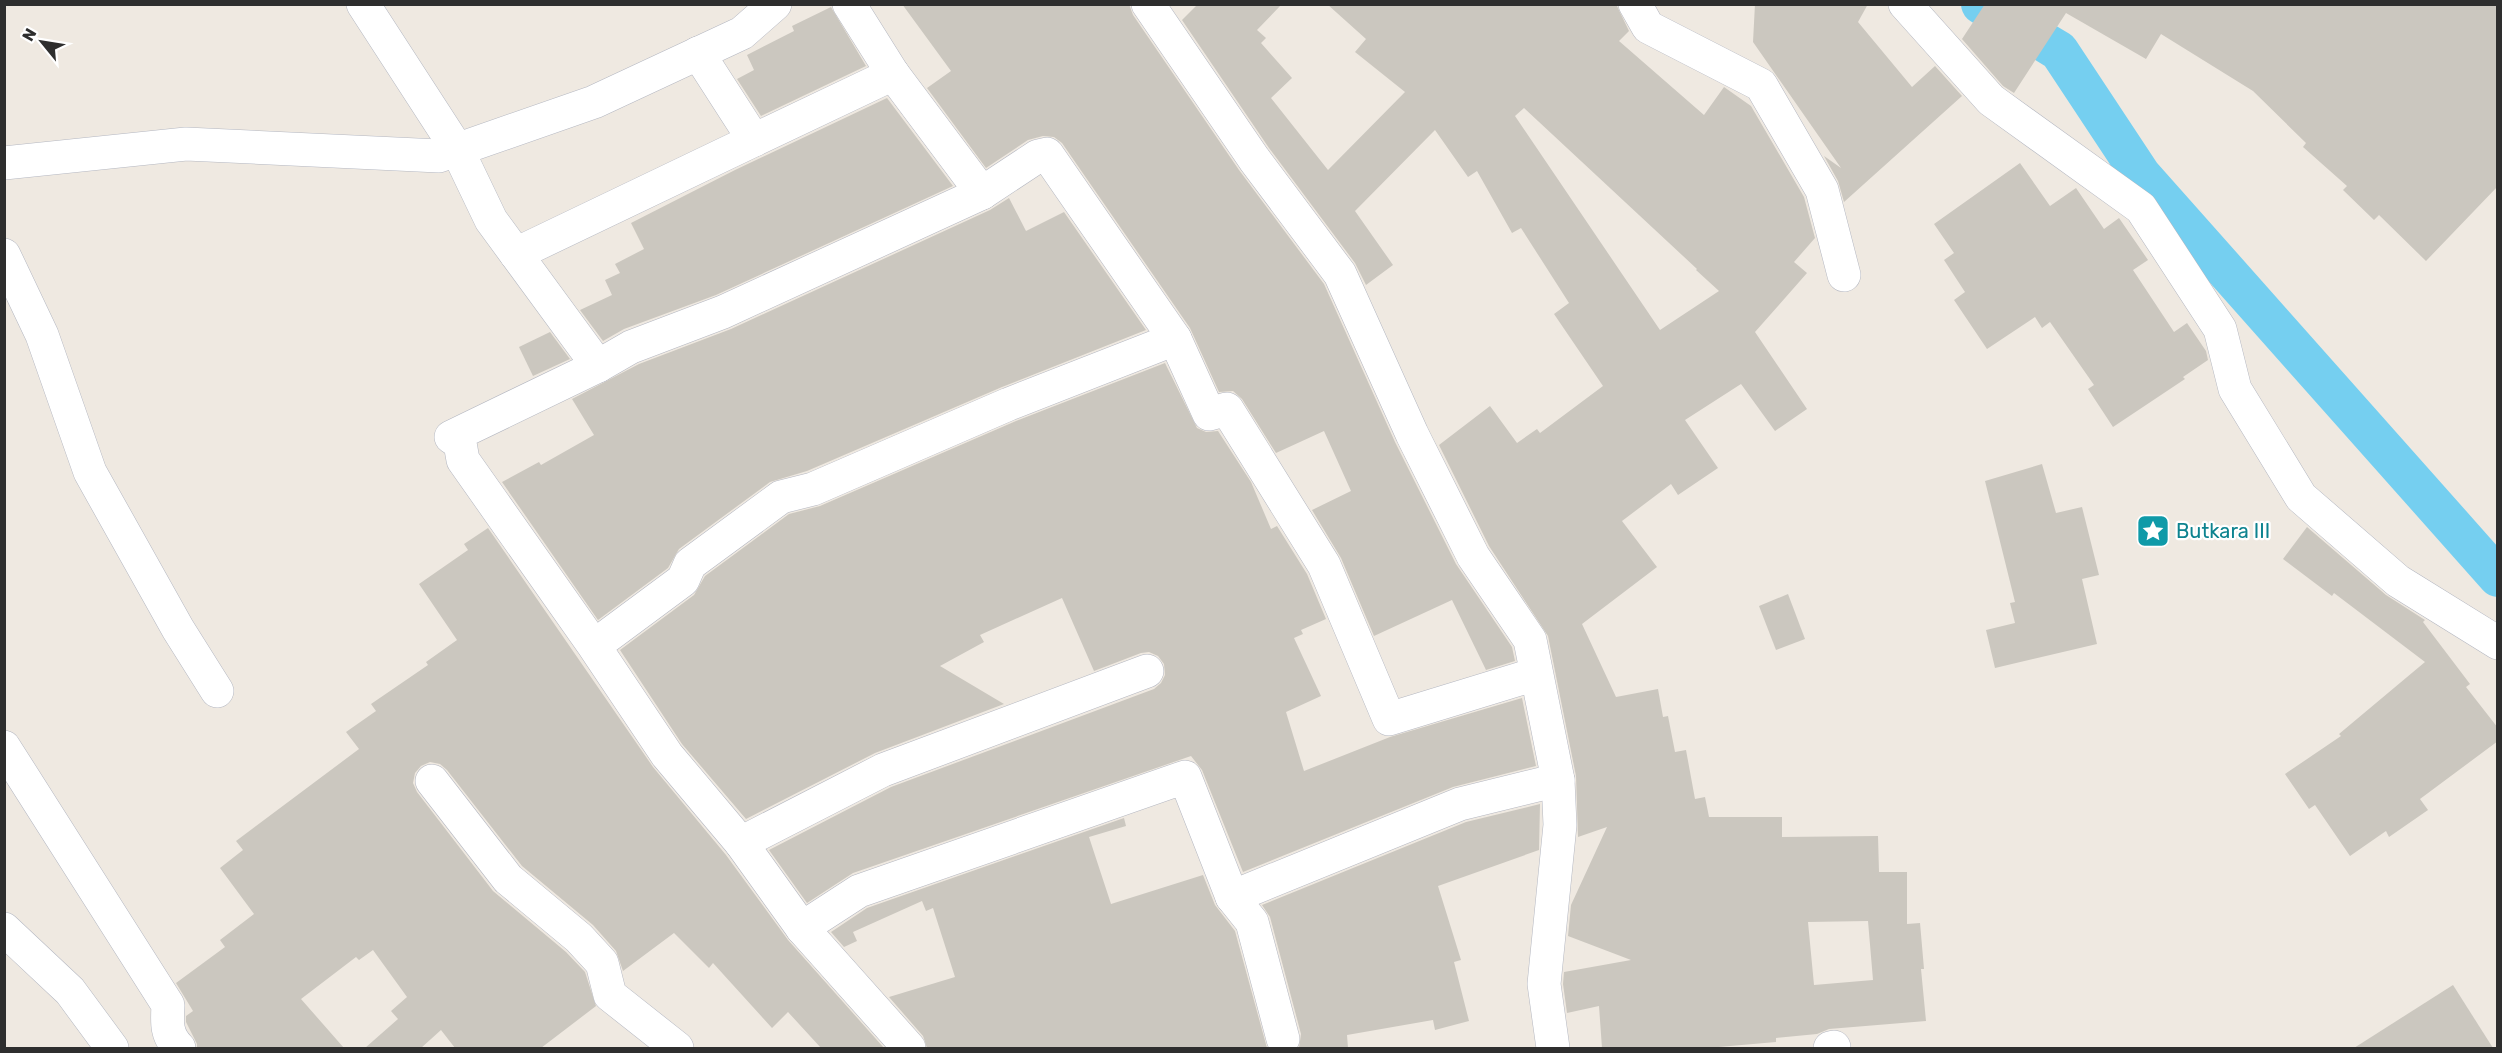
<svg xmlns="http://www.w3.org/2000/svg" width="2502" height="1053" font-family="Rubik,sans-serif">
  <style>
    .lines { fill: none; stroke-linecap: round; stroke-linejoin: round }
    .canal { stroke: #75cff0; stroke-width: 40 }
    .building { fill: #cbc7bf; fill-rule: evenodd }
    .minor-casing { stroke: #b4b7c1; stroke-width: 34 }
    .minor { stroke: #fff; stroke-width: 33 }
    .labels { text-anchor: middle; stroke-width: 4.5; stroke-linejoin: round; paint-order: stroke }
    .culture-label { font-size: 20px; fill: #0d838f; stroke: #fff; text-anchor: start }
  </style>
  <rect width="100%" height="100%" fill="#efe9e1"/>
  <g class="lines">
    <path class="canal" d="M1981 4 2059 51 2141 175 2498 577"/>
  </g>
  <g class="building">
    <path d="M902 4H1129L1133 15 1239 170 1324 284 1395 442 1456 564 1512 647 1515 661 1486 670 1452 600 1374 636 1341 558 1312 510 1351 491 1324 431 1276 453 1242 399 1233 391 1219 392 1190 328 1062 143 1054 137 1043 136 1028 140 986 168 927 88 951 71Z"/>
    <path d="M1198 4H1282L1257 30 1266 38 1261 43 1292 78 1271 98 1328 170 1405 92 1355 52 1366 39 1327 4H1616L1629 31 1619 41 1704 115 1724 87 1751 106 1804 197 1815 238 1794 262 1807 273 1755 332 1807 409 1775 431 1741 384 1685 420 1718 468 1678 495 1671 484 1622 521 1657 567 1582 624 1616 697 1658 689 1663 717 1668 716 1675 752 1686 750 1695 799 1705 797 1709 817H1782V837L1878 836 1879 872H1907V924L1920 923 1924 969H1921L1926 1021 1829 1029 1817 1034 1776 1038V1042L1707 1048H1602L1599 1006 1567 1013 1563 984 1564 972 1631 960 1568 936 1571 905 1607 827 1578 837 1576 776 1548 636 1489 546 1439 445 1490 406 1517 443 1537 429 1540 433 1603 386 1554 314 1569 303 1521 228 1512 233 1477 171 1468 177 1435 130 1355 211 1393 265 1366 285 1355 263 1269 148 1182 20ZM1524 108 1697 269 1696 270 1719 291 1660 330 1515 116ZM1868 921 1873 980 1814 985 1808 922Z"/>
    <path d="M1755 4H1868L1858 22 1912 87 1935 66 1962 96 1844 202 1838 181 1824 156 1841 168 1753 42Z"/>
    <path d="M1985 4H2498V186L2426 261 2379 215 2374 220 2343 190 2347 186 2303 147 2306 143 2253 91 2161 34 2146 59 2066 13 2014 93 2003 86 1962 39Z"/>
    <path d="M831 7 866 66 761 116 737 79 754 70 747 55 794 31 792 26Z"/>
    <path d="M887 98 953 186 716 295 624 329 603 341 580 310 612 295 605 280 620 273 615 264 644 249 631 223 735 170Z"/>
    <path d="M2020 163 2050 206 2076 188 2104 229 2119 218 2148 260 2133 270 2174 332 2187 323 2206 351 2208 360 2183 377 2185 379 2113 427 2088 389 2094 385 2050 322 2042 328 2035 317 1987 349 1954 300 1965 292 1944 260 1954 253 1934 224Z"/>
    <path d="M1009 198 1026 231 1064 212 1146 330 1002 387 807 471 770 482 679 549 668 568 598 620 502 482 539 462 541 465 594 435 572 399 639 364 731 329 990 210Z"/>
    <path d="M550 332 570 359 533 376 519 347Z"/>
    <path d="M1165 363 1197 428 1206 432 1218 431 1251 482 1271 529 1277 526 1307 574 1326 619 1301 630 1303 634 1294 638 1321 696 1286 712 1304 771 1390 737 1522 698 1536 766 1453 787 1243 872 1202 770 1191 756 853 873 807 903 769 850 891 787 1154 689 1161 683 1165 675 1164 664 1158 656 1149 652 1141 653 1094 671 1062 598 980 635 984 642 940 666 1004 704 875 753 746 819 682 744 620 650 694 595 705 576 789 514 820 506 1016 421Z"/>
    <path d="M2042 464 2056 513 2082 507 2099 575 2082 579 2097 644 1995 668 1986 630 2015 623 2010 603 2015 602 1985 481Z"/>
    <path d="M2307 527 2386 595 2425 620 2423 622 2470 684 2466 687 2498 728V741L2420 799 2428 810 2389 837 2386 831 2350 856 2315 805 2309 809 2285 774 2341 736 2339 734 2425 662 2334 593 2332 596 2283 559Z"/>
    <path d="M488 528 653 767 726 855 788 940 884 1048H821L788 1012 772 1028 713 963 709 968 674 933 623 971 616 951 593 925 522 866 447 770 440 764 430 762 421 766 415 773 413 783 417 792 493 891 566 952 585 972 596 1006 541 1048H455L441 1030 421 1048H365L398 1019 391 1011 407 997 373 950 359 960 356 957 301 999 344 1048H197V1044L186 1022V1016L193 1011 176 983 225 947 220 940 254 914 220 868 243 850 236 841 359 749 346 732 376 711 371 704 428 665 426 662 457 640 419 584 468 550 464 544Z"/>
    <path d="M1788 594 1805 639 1776 650 1759 606Z"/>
    <path d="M1540 804 1539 850 1438 886 1461 960 1454 962 1469 1021 1435 1030 1433 1020 1347 1035 1348 1048H1299L1301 1034 1270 917 1262 905 1466 822Z"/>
    <path d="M1124 818 1126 826 1089 837 1111 904 1203 875 1215 905 1235 931 1267 1048H927L923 1036 889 997 955 977 933 908 926 911 922 901 853 932 857 941 844 947 831 932 867 908Z"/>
    <path d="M2453 985 2493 1048H2354Z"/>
  </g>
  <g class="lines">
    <g class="minor-casing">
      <g id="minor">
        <path d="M363 4 457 149 491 220 598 366"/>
        <path d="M1148 4 1254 159 1340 274 1412 434 1473 556 1530 640 1558 780 1560 825 1544 984 1553 1048"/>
        <path d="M1635 4 1648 27 1761 85 1822 190 1844 275"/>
        <path d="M1905 4 1991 100 2141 208 2220 329 2235 389 2301 497 2398 581 2498 643"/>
        <path d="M893 74 982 193"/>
        <path d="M754 140 893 74 849 4"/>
        <path d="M4 163 186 144 439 156 594 102 742 33 775 4"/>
        <path d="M516 254 754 140 698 53"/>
        <path d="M4 255 42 335 90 472 178 629 217 691"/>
        <path d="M1175 339 1209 414 1227 409 1324 565 1389 719 1536 674"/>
        <path d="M594 646 683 580 690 564 781 497 813 489 1009 404 1175 339 1047 154 1038 156 982 193 723 312 631 347 598 366 451 437 460 443 463 460 594 646 667 755 741 843 802 928 909 1048"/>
        <path d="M4 747 168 1005C167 1023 166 1035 179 1048"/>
        <path d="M432 781 508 879 579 938 602 963 610 995 677 1048"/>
        <path d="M741 843 883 770 1147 671"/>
        <path d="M1232 897 1460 804 1558 780"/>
        <path d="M802 928 859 891 1185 777 1232 897 1252 922 1283 1039"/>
        <path d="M4 929 70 991 112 1048"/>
        <path d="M1830 1048 1834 1047"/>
      </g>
    </g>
    <use href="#minor" class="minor"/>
  </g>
  <defs>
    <g id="sight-square" transform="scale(1.725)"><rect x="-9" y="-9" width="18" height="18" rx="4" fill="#0f9aa8" stroke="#fff"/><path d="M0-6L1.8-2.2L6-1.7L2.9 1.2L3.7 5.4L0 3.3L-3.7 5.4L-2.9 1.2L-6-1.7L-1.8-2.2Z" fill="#fff"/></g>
  </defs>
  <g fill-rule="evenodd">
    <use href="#sight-square" x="2153" y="531"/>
  </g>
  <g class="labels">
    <g class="culture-label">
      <text x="2176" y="538">Butkara III</text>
    </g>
  </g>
  <rect width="2502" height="1053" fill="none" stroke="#2e2e2e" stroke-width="12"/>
  <g transform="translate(42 42) rotate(300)" stroke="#ffffff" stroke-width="4.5" paint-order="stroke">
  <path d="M0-4.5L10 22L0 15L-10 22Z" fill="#2e2e2e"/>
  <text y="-9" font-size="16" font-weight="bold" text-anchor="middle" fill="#2e2e2e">N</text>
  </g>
</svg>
